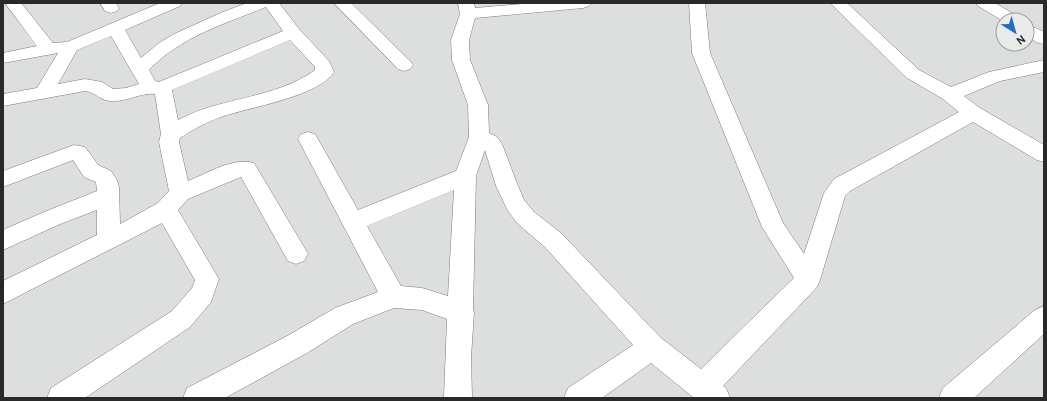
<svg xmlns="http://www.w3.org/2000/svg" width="1047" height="401" font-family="Overpass,sans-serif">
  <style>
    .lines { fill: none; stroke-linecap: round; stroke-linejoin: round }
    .minor-casing { stroke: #7a7d7b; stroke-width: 1 }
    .minor { fill: #fff; fill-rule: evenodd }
  </style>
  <rect width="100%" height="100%" fill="#dcdfdd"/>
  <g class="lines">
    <g class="minor-casing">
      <g id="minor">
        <path d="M5 3H21L53 43 67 42 160 3H182L180 6 125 30 141 58 159 43 174 34 223 12 247 3H279L299 29 329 61 334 72C318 97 249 107 221 117 207 122 193 129 180 138L179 142 188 181C208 173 233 157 254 163L304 247 308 254 304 261 296 264 288 261 241 177 188 199 178 210 219 279 211 302 190 327 85 398H47L51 388 172 311 192 288 195 280 162 223 3 304V281L97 235V210L60 224 3 250V230L44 212 97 191 96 182 84 177 73 160 3 187V171L74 145 85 147 98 165 111 171 117 180 119 187 120 224 158 203 169 191 159 142 161 134 155 94C142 92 127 102 111 101 101 101 95 92 85 91L3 106V94L37 88 58 53 3 63V53L37 46ZM266 7 283 31 159 82 155 81 149 70C180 37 224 24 266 7ZM111 36 139 84 126 88 113 89 102 82 85 79 58 84 77 50ZM290 40 315 67V70C275 99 221 97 178 120L172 90Z"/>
        <path d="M100 3H116L119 8 117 11 111 13 105 11Z"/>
        <path d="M334 3H351L410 61 413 65 410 69 404 71 398 69Z"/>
        <path d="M458 3H474L475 8 533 3H591L589 6 583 8 475 18 469 40 470 60 488 105 489 133 497 137 502 144 518 186 524 200 534 212 561 233 661 338 701 369 794 278 762 227 692 53 689 3H705L710 53 783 223 804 254 824 193 834 179 959 112 943 99 907 78 830 3H847L919 70 951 87 989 72 1044 60V72L1000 81 964 96 980 108 1044 145V162L1037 160 973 122 850 191 845 196 820 280 817 287 723 386 726 388 730 398H694L651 363 602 398H564L568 388 633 345 545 247 518 224 508 211 496 186 485 150 476 176 473 309 474 312 471 357 472 398H444L447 319 422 310 394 308 353 324 307 353 225 398H183L187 388 289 335 335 308 378 292 298 139 301 134 308 132 315 134 358 210 456 171 469 137 468 105 452 60 451 40 460 14ZM454 190 448 296 422 288 401 286 367 226Z"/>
        <path d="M976 3H995L1019 17 1021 20 1003 21 978 6Z"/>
        <path d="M1027 24 1044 32V44L1038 43 1027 36Z"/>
        <path d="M1044 306V334L974 398H939L943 388 1035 310Z"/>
      </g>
    </g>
    <use href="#minor" class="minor"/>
  </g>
  <rect width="1047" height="401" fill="none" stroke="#282928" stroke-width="8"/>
  <g transform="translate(1015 32) rotate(143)"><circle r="19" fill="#eaecea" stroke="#9c9e9c"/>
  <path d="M0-3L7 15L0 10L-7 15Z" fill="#236ebe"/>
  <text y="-6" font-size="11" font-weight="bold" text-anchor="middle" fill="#282928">N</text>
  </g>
</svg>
